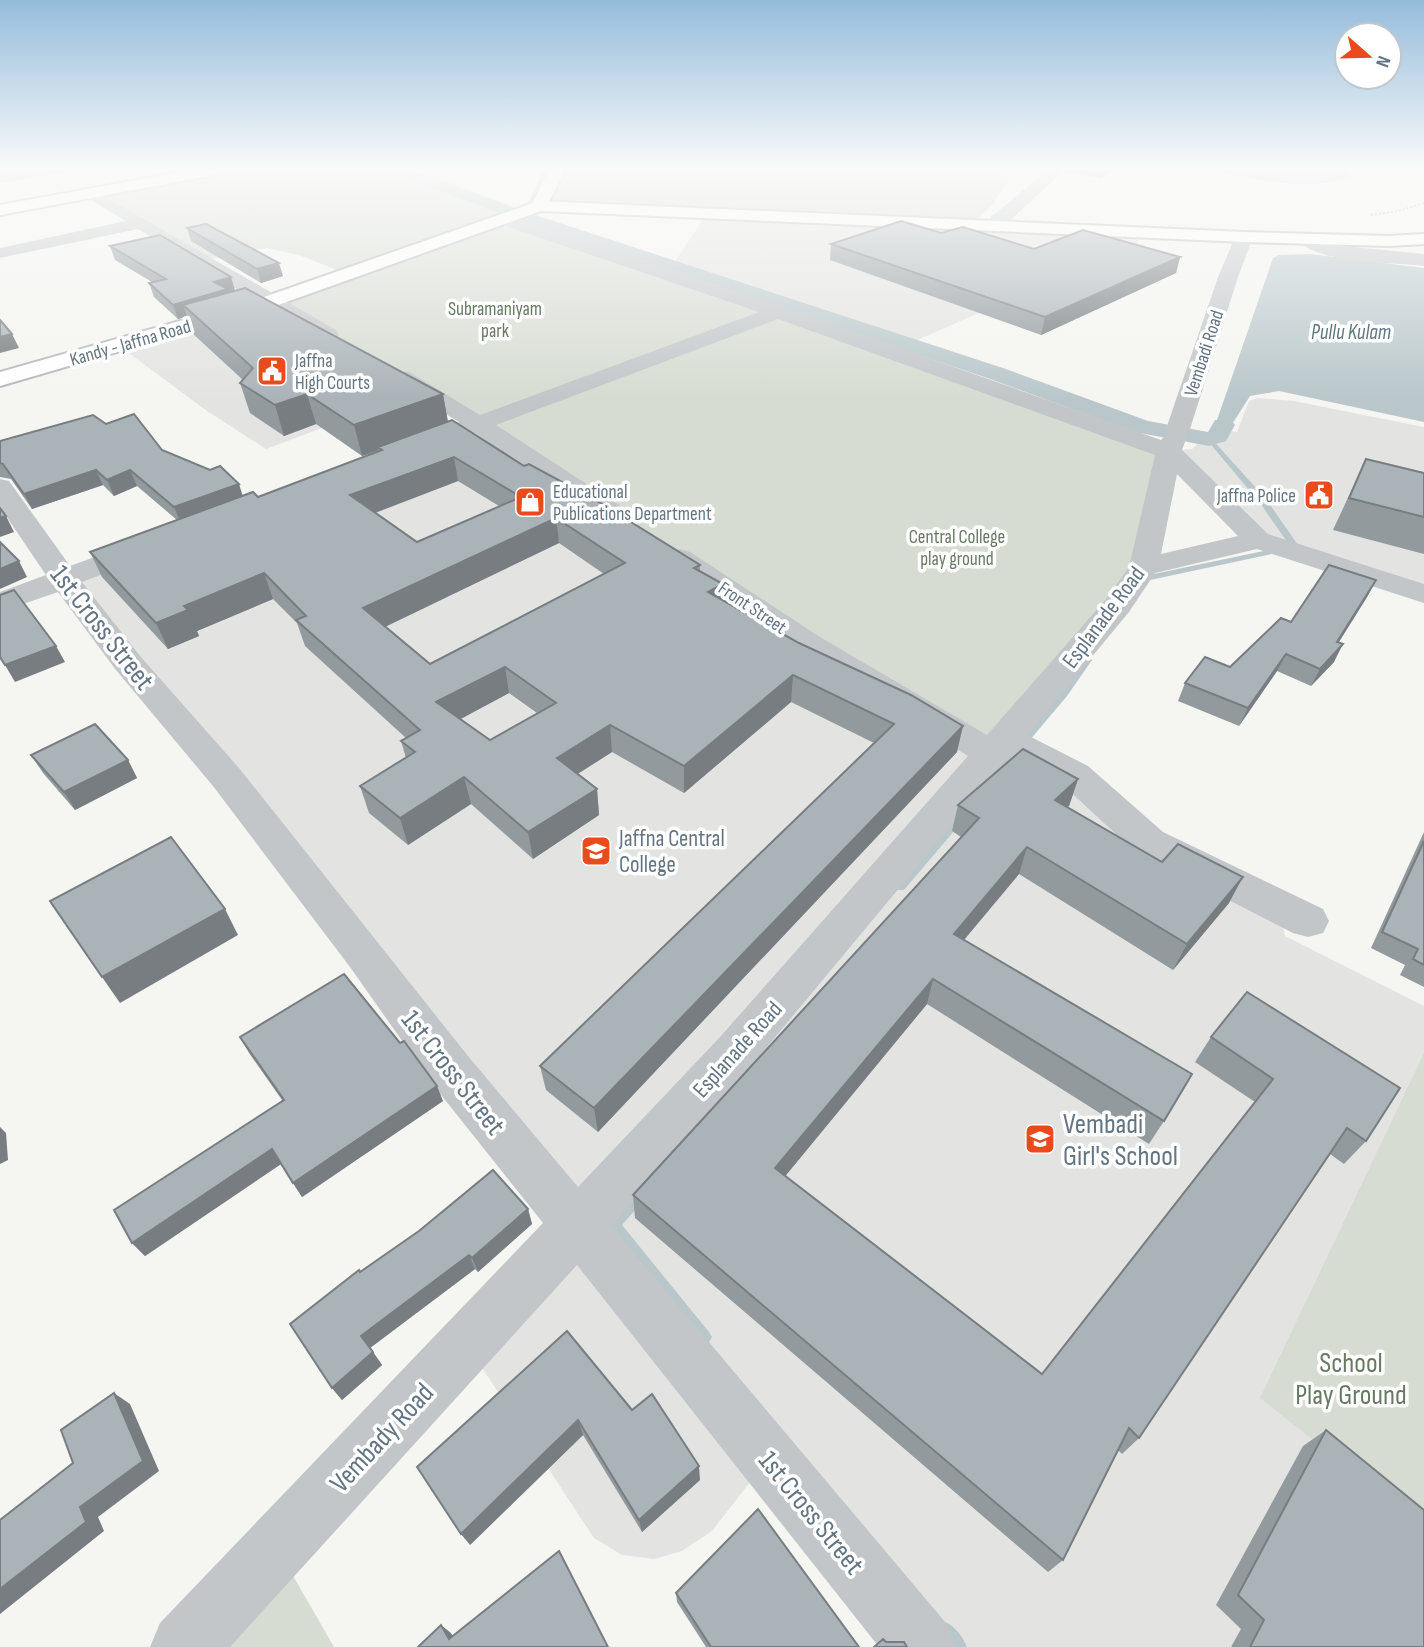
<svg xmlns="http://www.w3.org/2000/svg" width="1424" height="1647" font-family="'Sofia Sans Condensed',sans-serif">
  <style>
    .built { fill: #e3e4e2 }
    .green { fill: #d6dcd2 }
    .water { fill: #b9c7cb }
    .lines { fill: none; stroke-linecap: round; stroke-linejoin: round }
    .stream { fill: #b9c7cb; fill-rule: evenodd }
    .canal { fill: #b9c7cb; fill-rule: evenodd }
    .major-casing { stroke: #b5b9bd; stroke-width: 4 }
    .highway-casing { stroke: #b5b8bb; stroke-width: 4 }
    .path { stroke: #bcbec0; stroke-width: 2; stroke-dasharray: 2 2; stroke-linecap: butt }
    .minor { fill: #c2c6c9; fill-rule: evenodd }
    .major { fill: #fff; fill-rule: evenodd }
    .highway { fill: #fff; fill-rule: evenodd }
    .wall { fill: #929a9e; fill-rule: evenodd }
    .shaded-wall { fill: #777d81 }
    .building { fill: #aab3b8; stroke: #777d81; stroke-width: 2; fill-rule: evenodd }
    .labels { text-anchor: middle; stroke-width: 7; stroke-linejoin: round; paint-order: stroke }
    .far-park-label { font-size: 19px; fill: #677a62; stroke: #fff }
    .far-street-label { font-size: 19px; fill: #637583; stroke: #fff }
    .far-poi-label { font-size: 19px; fill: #637583; stroke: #fff; text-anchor: start }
    .far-water-label { font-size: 21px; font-style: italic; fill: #5e7781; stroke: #fff }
    .street-label { font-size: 23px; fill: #637583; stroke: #fff }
    .poi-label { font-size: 23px; fill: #637583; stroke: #fff; text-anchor: start }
    .near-street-label { font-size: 28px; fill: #637583; stroke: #fff }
    .near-poi-label { font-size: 28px; fill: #637583; stroke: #fff; text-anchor: start }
    .near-park-label { font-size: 28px; fill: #677a62; stroke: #fff }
  </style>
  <rect width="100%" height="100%" fill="#f5f5f1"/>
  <g class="built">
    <path d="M707 213 1132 233 1138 238V243L888 353 657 268 676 260Z"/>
    <path d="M271 301 423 390 266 449 207 411 118 345Z"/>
    <path d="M1257 398 1294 401 1424 427V594L1258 540 1169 451 1192 449 1212 429 1237 432 1249 401Z"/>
    <path d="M478 424 989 752 1097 804 1281 915 1285 936 1424 1006V1647H922L768 1459 712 1531 682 1551 654 1559 622 1555 594 1538 467 1345 577 1227 64 579Z"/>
  </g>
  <g class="green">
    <path d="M214 170H408L454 184 524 211 505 218 1169 451 1144 567 989 752 271 301 347 274 299 255 267 248 205 260 92 194Z"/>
    <path d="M557 170H996L1009 179 993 204 970 226 539 206Z"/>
    <path d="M1424 1053V1528L1260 1398Z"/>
    <path d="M277 1548 334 1647H184Z"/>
  </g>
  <g class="water">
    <path d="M0 170H76L0 183Z"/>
    <path d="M1209 170H1350V176C1312 194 1249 177 1209 170Z"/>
    <path d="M1310 254 1424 268V422L1279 391 1250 396 1231 426 1216 423 1273 258 1279 255Z"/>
  </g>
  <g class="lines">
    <g class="stream">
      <path d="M543 170H547L533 204 510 213V211L529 202Z"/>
      <path d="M564 170H568L556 189H552Z"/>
      <path d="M1207 438H1211L1266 499 1298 545 1304 546V550L1292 549 1260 503 1207 440Z"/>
      <path d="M1278 548H1281V552L1150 580 1146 586H1143L1139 584 1144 576Z"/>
      <path d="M1088 657 1092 660 1067 696 997 779H989L988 777 989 775 1061 692 1085 658Z"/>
      <path d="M962 810 966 811 967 814 966 817 904 890H896L894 887 896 884 958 811Z"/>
      <path d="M643 1183 648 1185 650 1190 648 1195 622 1225 709 1332 712 1337 709 1342 704 1345 699 1342 608 1230 606 1225 608 1220 638 1185Z"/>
      <path d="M945 1622C955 1626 963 1637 967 1647H946L936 1631 939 1625Z"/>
    </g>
    <path class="canal" d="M390 170H410L517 209 1006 369 1148 421 1208 432 1215 420H1231L1235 425 1226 441 1209 446 1135 432 990 379 505 215 392 173Z"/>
    <g class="major-casing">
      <g id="major">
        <path d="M191 170H222L214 175 0 215V205Z"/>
        <path d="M549 170H565L545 210H533L531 206Z"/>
      </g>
    </g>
    <g class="highway-casing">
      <path id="highway" d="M539 201 1244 232 1389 236 1424 234V244L1389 246 1244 242 541 211 278 305 0 386V372L264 297Z"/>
    </g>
    <path class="path" d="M1371 215 1399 211 1424 203"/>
    <g class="minor">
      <path d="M1048 170H1058L1061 173 999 231H987L984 227 992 216Z"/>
      <path d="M92 189 336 330 339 335 336 340H320L138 229 0 258V248L126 221 86 197 84 194Z"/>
      <path d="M503 214 761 299 1161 440 1168 433 1166 429 1218 277 1235 237 1244 232 1250 233 1253 237 1238 277 1190 429 1184 435 1186 439 1182 450 1268 534 1424 584V603L1257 549 1155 573 1129 612 1027 735 1088 766 1163 832 1323 909 1329 921 1323 933 1308 937 1293 933 1135 852 1062 784 1009 756 752 1065 611 1226 946 1623 956 1647H879L577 1265 230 1647H150L160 1623 543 1223 434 1086 350 967 213 786 116 670 58 592 0 612V592L46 575 0 507V479L9 481 70 566 136 542 146 539 156 542 160 548 156 554 82 582 140 656 239 768 468 1056 578 1187 720 1037 968 756 798 651 670 564 665 558 670 552 680 549 690 552 820 637 987 735 1107 598 1129 567 1155 455 778 319 496 425 628 511 632 517 628 523 618 525 608 523 475 433 461 437 452 435 449 430 459 422 393 382 390 377 393 372H409L480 415 759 312 497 223 494 219 497 215ZM1177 474 1238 536 1161 554Z"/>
      <path d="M1305 234 1344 246 1424 254V266C1393 262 1316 264 1296 239Z"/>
    </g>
    <use href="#major" class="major"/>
    <use href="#highway" class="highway"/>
  </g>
  <g class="wall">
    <path d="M1061 170H1112L1101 178 1063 171Z"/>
    <path d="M187 228 283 276 261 283 191 241Z"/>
    <path d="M941 233 1034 249 1180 257 1176 273 1041 335 830 260 831 244Z"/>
    <path d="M110 246 231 277 235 291 443 394 448 421 524 466 700 565V571L723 584V600L957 752 598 1132 546 1090 540 1066 874 743 791 702 684 793 612 752 578 774 597 789 599 815 533 859 471 804 408 845 369 813 360 786 406 758 401 741 406 738 305 646 297 623 273 599 197 631 199 636 168 649 102 577 90 552 177 520 137 486 114 496 103 485 32 509 11 479 0 477V441L106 424 162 450 243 496 258 497 379 451 362 456 316 424 284 436 250 413 240 383 243 380 192 333 187 316 178 319 154 297 149 283 152 282 115 260ZM458 481 499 506 417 542 375 513ZM559 543 604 574 430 664 385 627ZM509 693 537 713 490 740 461 719Z"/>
    <path d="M1366 459 1424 473V554L1333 530Z"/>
    <path d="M1376 580 1367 597 1339 642 1334 662 1311 686 1277 671 1239 726 1178 701 1185 683 1230 667 1291 622Z"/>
    <path d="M31 755 128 760 137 778 75 810 43 773Z"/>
    <path d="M1078 779 1069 806 1067 807 1229 903 1173 970 1019 874 964 940 1164 1121 1149 1144 927 1004 785 1176 1042 1374 1255 1102 1195 1062 1211 1037 1366 1141 1344 1164 1330 1154 1139 1438 1122 1454 1118 1450 1063 1560 1048 1572 635 1218 633 1195 961 837 952 831 958 805Z"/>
    <path d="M1424 832V987L1400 975 1405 965 1371 948Z"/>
    <path d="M240 1037 443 1101 302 1197 281 1164 145 1256 132 1243 282 1100 249 1053Z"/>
    <path d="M528 1209 532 1224 478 1272 475 1269 370 1348 382 1365 342 1400 332 1388 360 1272Z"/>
    <path d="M567 1331 632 1410 700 1480 642 1532 583 1435 470 1545Z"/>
    <path d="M1326 1430 1424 1647H1231L1241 1629 1216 1605 1303 1446Z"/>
    <path d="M676 1593 859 1647H706L677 1602Z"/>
  </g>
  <g class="shaded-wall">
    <path d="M1103 170H1112L1101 178Z"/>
    <path d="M1180 257 1176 273 1041 335 1045 317Z"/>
    <path d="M279 263 283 276 261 283 257 269Z"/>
    <path d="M231 277 235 291 183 305 187 316 178 319 173 305 214 282Z"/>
    <path d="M12 334 19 348 0 353V337Z"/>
    <path d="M307 394 316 424 284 436 275 405Z"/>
    <path d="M443 394 448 424 378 447V450L362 456 354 425Z"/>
    <path d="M454 457 458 481 356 520 350 495Z"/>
    <path d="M96 470 103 485 32 509 24 494Z"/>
    <path d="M130 470 137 486 114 496 107 480Z"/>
    <path d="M239 484 244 500 181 523 174 507Z"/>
    <path d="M6 516 14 532 0 537V518Z"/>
    <path d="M556 518 559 543 370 634 363 608Z"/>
    <path d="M19 561 27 577 0 589V569Z"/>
    <path d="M264 573 273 599 197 631 199 636 168 649 156 623 184 606Z"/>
    <path d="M1376 580 1367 597 1328 659 1337 642Z"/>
    <path d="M723 584V610L708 592Z"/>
    <path d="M1343 644 1334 662 1311 686 1320 669Z"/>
    <path d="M56 646 65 662 15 682 5 665Z"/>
    <path d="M1286 654 1277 671 1239 726 1248 708Z"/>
    <path d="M505 667 509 693 443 728 436 702Z"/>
    <path d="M793 675 791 702 684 793V766Z"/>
    <path d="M610 725 612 752 561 784 557 758Z"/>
    <path d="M963 726 957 752 598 1132 594 1108Z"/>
    <path d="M128 760 137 778 75 810 64 792Z"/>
    <path d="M464 777 471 804 408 845 400 818Z"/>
    <path d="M1078 779 1069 806 1047 827 1055 800Z"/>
    <path d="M597 789 599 815 533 859 528 832Z"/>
    <path d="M1027 847 1019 874 947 960 954 934Z"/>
    <path d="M1243 877 1229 903 1173 970 1187 944Z"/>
    <path d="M225 909 238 935 120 1003 102 977Z"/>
    <path d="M933 979 927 1004 773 1191 775 1168Z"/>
    <path d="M437 1086 443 1101 302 1197 293 1183Z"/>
    <path d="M0 1127 6 1133 8 1160 0 1164Z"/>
    <path d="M272 1149 281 1164 145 1256 132 1243Z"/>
    <path d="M528 1209 532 1224 478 1272 472 1258Z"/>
    <path d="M469 1255 475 1269 370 1348 361 1336Z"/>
    <path d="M373 1352 382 1365 342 1400 332 1388Z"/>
    <path d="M114 1393 130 1404 159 1471 98 1517 104 1531 0 1614V1589L80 1507Z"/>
    <path d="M578 1420 583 1435 470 1545 461 1534Z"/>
    <path d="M699 1466 700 1480 642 1532 639 1520Z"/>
    <path d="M441 1625 451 1633 459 1647 449 1639Z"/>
  </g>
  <g class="building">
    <path d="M901 221 941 233 963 227 1034 249 1083 230 1180 257 1045 317 831 244Z"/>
    <path d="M206 224 279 263 257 269 187 228Z"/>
    <path d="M160 235 231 277 214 282 228 289 173 305 149 283 166 279 110 246Z"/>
    <path d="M245 288 443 394 354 425 307 394 275 405 240 383 253 368 183 305Z"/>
    <path d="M0 320 12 334 0 337Z"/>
    <path d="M134 414 162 450 210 470 220 466 239 484 174 507 130 470 107 480 96 470 24 494 3 464 0 463V441L93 415 106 424Z"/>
    <path d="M452 420 524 466 529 464 594 499 700 565 694 568 723 584 708 592 799 643 911 695 963 726 594 1108 540 1066 894 724 793 675 684 766 610 725 557 758 597 789 528 832 464 777 400 818 360 786 415 752 401 741 420 730 296 620 306 616 264 573 184 606 188 610 156 623 90 552 253 492 258 497 382 450 378 447ZM454 457 521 497 417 542 350 495ZM556 518 625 563 430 664 363 608ZM505 667 556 703 490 740 436 702Z"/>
    <path d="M1366 459 1424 473V517L1349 498Z"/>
    <path d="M0 508 6 516 0 518Z"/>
    <path d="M0 542 19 561 0 569Z"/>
    <path d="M1329 565 1376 580 1337 642 1343 644 1320 669 1286 654 1248 708 1185 683 1205 657 1230 667 1281 618 1291 622Z"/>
    <path d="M14 590 56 646 5 665 0 657V595Z"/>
    <path d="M95 724 128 760 64 792 31 755Z"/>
    <path d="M1023 749 1078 779 1055 800 1162 862 1178 844 1243 877 1187 944 1027 847 954 934 1192 1074 1164 1121 933 979 775 1168 1042 1374 1273 1079 1211 1037 1247 992 1400 1088 1366 1141 1347 1128 1139 1438 1129 1428 1063 1560 633 1195 979 818 958 805Z"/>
    <path d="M171 837 225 909 102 977 50 901Z"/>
    <path d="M1424 841V965L1413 959 1418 949 1382 932Z"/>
    <path d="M344 974 400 1043 404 1041 437 1086 293 1183 272 1149 132 1243 114 1210 284 1100 240 1037Z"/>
    <path d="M493 1170 528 1209 472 1258 469 1255 361 1336 373 1352 332 1388 290 1324 359 1270 360 1272 419 1231Z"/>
    <path d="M567 1331 632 1410 652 1394 699 1466 639 1520 578 1420 461 1534 417 1467Z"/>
    <path d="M114 1393 143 1461 80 1507 86 1522 0 1589V1520L73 1463 61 1430Z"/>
    <path d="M1326 1430 1424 1510V1647H1250L1264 1620 1238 1595Z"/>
    <path d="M758 1509 859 1647H711L676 1593Z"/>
    <path d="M559 1551 608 1647H418L441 1625 449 1639Z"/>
    <path d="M883 1639 886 1642H904L907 1647H874Z"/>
  </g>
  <linearGradient id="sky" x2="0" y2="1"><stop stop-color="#95bcdc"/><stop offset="0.42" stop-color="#fafaf9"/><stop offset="1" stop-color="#fafaf9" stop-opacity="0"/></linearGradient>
  <rect width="1424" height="400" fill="url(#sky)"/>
  <defs>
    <g id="civic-square" transform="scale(1.575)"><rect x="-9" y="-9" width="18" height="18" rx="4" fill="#ea4a1c" stroke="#fff"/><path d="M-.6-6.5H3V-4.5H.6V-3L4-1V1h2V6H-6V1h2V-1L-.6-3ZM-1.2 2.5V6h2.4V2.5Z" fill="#fff"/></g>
    <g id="shop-square" transform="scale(1.575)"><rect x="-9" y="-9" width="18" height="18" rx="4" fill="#ea4a1c" stroke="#fff"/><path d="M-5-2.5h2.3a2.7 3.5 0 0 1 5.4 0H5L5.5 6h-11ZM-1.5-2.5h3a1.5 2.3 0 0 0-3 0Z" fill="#fff"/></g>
    <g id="school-square" transform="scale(1.575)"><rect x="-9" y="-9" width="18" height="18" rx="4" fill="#ea4a1c" stroke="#fff"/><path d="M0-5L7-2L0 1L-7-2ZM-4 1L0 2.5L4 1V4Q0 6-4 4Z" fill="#fff"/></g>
  </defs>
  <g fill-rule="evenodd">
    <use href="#civic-square" x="272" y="371"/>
    <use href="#civic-square" x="1319" y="495"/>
    <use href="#shop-square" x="530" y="502"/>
    <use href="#school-square" x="596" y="851"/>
    <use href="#school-square" x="1040" y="1139"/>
  </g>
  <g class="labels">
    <g class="far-park-label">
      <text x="495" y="315">Subramaniyam<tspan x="495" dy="22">park</tspan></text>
      <text x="957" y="543">Central College<tspan x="957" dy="22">play ground</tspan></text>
    </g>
    <g class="far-street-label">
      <text transform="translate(130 342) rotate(-16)" y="7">Kandy - Jaffna Road</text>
      <text transform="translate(1203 353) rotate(-72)" y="7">Vembadi Road</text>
      <text transform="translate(753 607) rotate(34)" y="7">Front Street</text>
    </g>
    <g class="far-poi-label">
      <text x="295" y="367">Jaffna<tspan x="295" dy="22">High Courts</tspan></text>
      <text x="553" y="498">Educational<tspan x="553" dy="22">Publications Department</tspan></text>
      <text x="1296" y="502" text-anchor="end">Jaffna Police</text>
    </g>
    <g class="far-water-label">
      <text x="1351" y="339">Pullu Kulam</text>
    </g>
    <g class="street-label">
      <text transform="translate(1103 617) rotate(-53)" y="8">Esplanade Road</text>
      <text transform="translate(737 1049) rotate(-48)" y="8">Esplanade Road</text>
    </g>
    <g class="poi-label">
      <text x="619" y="846">Jaffna Central<tspan x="619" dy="26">College</tspan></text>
    </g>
    <g class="near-street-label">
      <text transform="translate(103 627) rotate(52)" y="10">1st Cross Street</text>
      <text transform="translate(454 1072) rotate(52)" y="10">1st Cross Street</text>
      <text transform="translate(381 1437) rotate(-47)" y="10">Vembady Road</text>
      <text transform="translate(812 1512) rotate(51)" y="10">1st Cross Street</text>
    </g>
    <g class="near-poi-label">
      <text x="1063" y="1133">Vembadi<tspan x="1063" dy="32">Girl's School</tspan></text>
    </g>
    <g class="near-park-label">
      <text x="1351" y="1372">School<tspan x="1351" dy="32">Play Ground</tspan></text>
    </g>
  </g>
  <g transform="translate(1368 56) rotate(110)"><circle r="33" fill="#ffffff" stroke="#c1c8cd" stroke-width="2"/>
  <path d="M0-5L12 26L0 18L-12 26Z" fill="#ea4a1c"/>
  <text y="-10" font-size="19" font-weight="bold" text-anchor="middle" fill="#637583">N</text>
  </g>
</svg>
